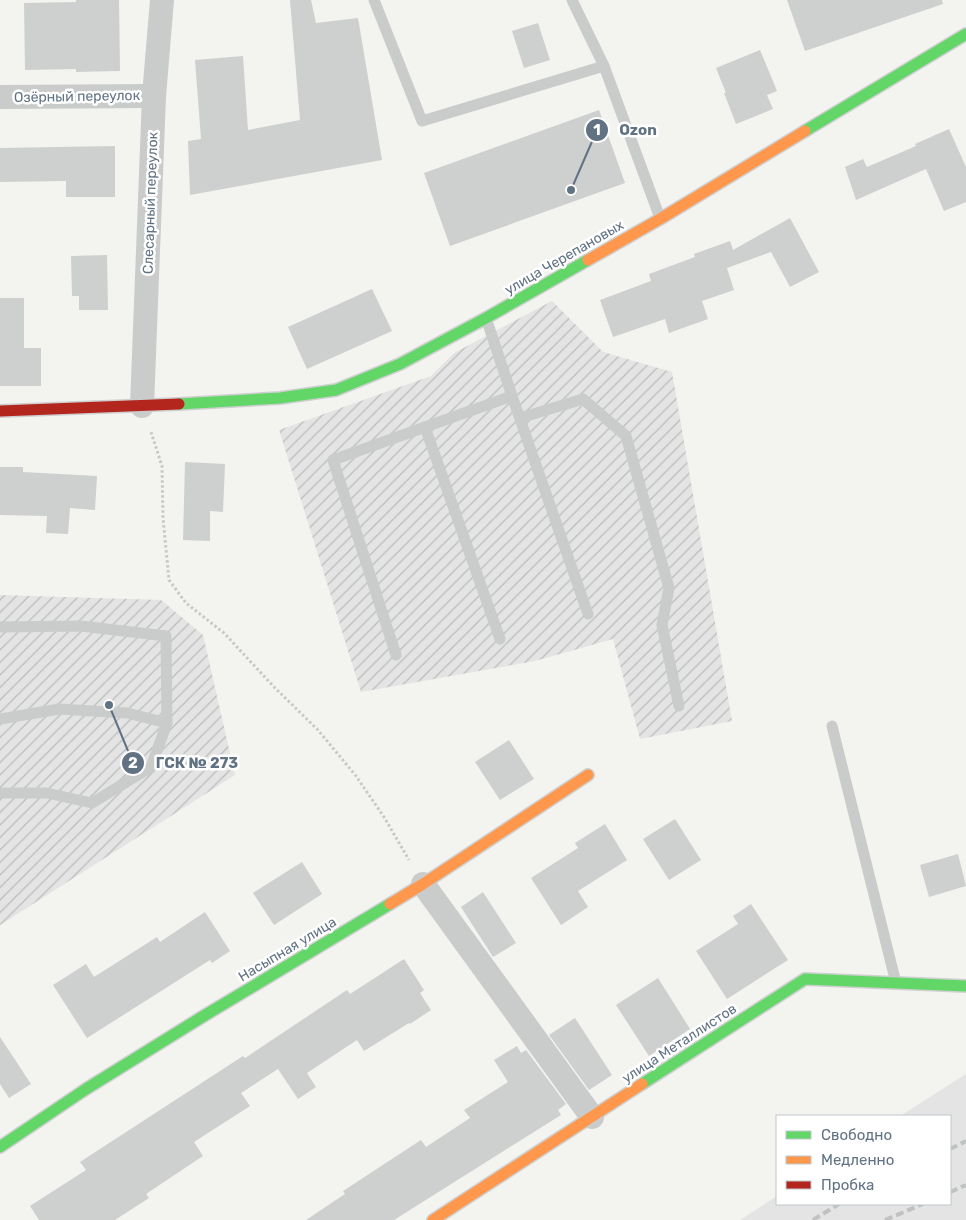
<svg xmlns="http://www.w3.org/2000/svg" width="966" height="1220" font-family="Rubik,sans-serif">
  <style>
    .built { fill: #e3e4e3 }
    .industrial { fill: url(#industrial-furrows) }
    .building { fill: #cecfcf }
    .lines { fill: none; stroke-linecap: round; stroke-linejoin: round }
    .fast-casing { stroke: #ced0d0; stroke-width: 14 }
    .slow-casing { stroke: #ced0d0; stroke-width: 14 }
    .jam-casing { stroke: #ced0d0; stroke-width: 14 }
    .path { stroke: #c8c8c9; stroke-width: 3; stroke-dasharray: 2.5 2.5; stroke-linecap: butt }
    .lane { stroke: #cacccc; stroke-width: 11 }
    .street { stroke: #cacccc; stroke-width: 24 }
    .fast { stroke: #63d668; stroke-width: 11 }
    .slow { stroke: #ff974d; stroke-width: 11 }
    .jam { stroke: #b3261e; stroke-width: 11 }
    .rail { stroke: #c0c2c2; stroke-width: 4; stroke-dasharray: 8 4; stroke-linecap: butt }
    .labels { text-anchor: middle; stroke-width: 5; stroke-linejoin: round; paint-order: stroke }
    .street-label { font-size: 14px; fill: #617283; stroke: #fff }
    .leader { fill: none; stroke: #617283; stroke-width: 2 }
    .callout-dot { fill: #617283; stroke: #fff; stroke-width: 2 }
    .mark-label { font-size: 15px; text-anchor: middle; font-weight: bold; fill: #fff }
    .callout-label { font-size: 15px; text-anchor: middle; font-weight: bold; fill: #617283; stroke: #fff; stroke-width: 5; stroke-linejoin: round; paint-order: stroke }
  </style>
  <defs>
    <pattern id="industrial-furrows" width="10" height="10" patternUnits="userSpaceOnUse" patternTransform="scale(1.25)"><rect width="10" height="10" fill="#e3e4e3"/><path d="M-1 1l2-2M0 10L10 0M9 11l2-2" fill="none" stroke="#bbbdbd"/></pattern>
  </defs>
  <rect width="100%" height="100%" fill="#f3f3f0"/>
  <path class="built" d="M966 1074V1220H740L777 1196V1204H950V1116H900Z"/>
  <g class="industrial">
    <path d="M552 301 603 352 672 372 732 721 640 739 613 639 535 661 361 692 279 430 431 376 454 353Z"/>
    <path d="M0 595 161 600 203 635 235 775 0 925Z"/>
  </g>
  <g class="building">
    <path d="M76 0H119L120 71 76 72V69L25 70 24 3 76 2Z"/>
    <path d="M290 0H311L316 23 358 18 382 160 190 195 188 141 201 139 195 60 243 56 248 130 300 120Z"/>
    <path d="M787 0H942L943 4 805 51Z"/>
    <path d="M538 23 550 60 524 68 512 31Z"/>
    <path d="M760 50 777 91 767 95 773 109 736 124 724 93H726L716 68Z"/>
    <path d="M599 110 625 183 450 246 424 173Z"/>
    <path d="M949 129 966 167V202L944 211 926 169 856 200 845 167 863 159 867 167 916 146 915 144Z"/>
    <path d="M115 146V197H66V181L0 182V148Z"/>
    <path d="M790 218 819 272 790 287 771 252 727 268 734 290 702 301 708 319 669 333 665 319 613 337 600 300 651 281 649 274 695 257 694 254 730 241 733 250Z"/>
    <path d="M107 255 108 310H79V296H72L71 256Z"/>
    <path d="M372 289 392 331 307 369 288 327Z"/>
    <path d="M0 298H24V348H41V386H0Z"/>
    <path d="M185 462 225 464 223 512 210 511V541L183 540Z"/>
    <path d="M0 467H23V472L97 476 95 510 70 508 68 534 46 533 47 516 0 515Z"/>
    <path d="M509 740 534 779 500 800 475 762Z"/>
    <path d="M675 819 701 860 669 880 643 839Z"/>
    <path d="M605 824 627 860 578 891 588 907 561 925 531 878 578 848 575 843Z"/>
    <path d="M958 854 966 886 929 897 920 865Z"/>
    <path d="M302 862 322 894 274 925 253 893Z"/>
    <path d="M483 892 516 943 493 957 461 907Z"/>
    <path d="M751 904 788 960 727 999 696 951 738 924 733 916Z"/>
    <path d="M205 912 230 951 212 963 210 960 87 1038 53 985 86 964 94 977 157 937 160 942Z"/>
    <path d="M404 959 424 990 420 993 431 1010 410 1024 409 1023 364 1051 357 1040 307 1073 316 1087 298 1099 278 1069 241 1093 250 1106 194 1142 203 1156 146 1194 149 1198 115 1220H39L30 1206 86 1170 80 1162 243 1056 245 1058 347 990 350 994Z"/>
    <path d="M658 978 690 1029 649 1056 616 1005Z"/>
    <path d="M575 1018 612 1075 589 1090 549 1035Z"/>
    <path d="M0 1037 31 1084 9 1098 0 1084Z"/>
    <path d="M517 1046 521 1053 526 1050 566 1104 558 1110 561 1115 394 1220H306L345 1194 343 1191 421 1140 426 1147 470 1118 464 1110 508 1082 494 1060Z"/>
  </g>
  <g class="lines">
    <g class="fast-casing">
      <g id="fast">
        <path d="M805 131 966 34"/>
        <path d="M179 404 280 398 336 390 400 364 486 318 588 260"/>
        <path d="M642 1084 805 979 966 986"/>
        <path d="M0 1147 86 1089 202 1017 390 904"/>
      </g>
    </g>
    <g class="slow-casing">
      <g id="slow">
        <path d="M588 260 660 219 805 131"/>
        <path d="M390 904 423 884 588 775"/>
        <path d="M433 1220 642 1084"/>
      </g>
    </g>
    <g class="jam-casing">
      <path id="jam" d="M0 411 179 404"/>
    </g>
    <path class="path" d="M151 432 162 466 163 518 169 580 186 603 224 633 275 688 318 730 356 776 384 817 409 860"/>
    <g class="lane">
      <path d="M374 0 422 121 604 66"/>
      <path d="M572 0 604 66 660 218"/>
      <path d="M486 318 512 396 588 614"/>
      <path d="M520 418 583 399 626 436 669 588 662 625 679 706"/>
      <path d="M425 427 500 639"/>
      <path d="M0 627 81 626 166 636 167 723 151 767 92 803 47 793H0"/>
      <path d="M396 655 333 460 512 396"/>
      <path d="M0 719 59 709 127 713 167 723"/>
      <path d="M832 726 896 983"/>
    </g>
    <g class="street">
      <path d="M0 97 154 96"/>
      <path d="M142 406 154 96 162 0"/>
      <path d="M423 884 592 1117"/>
    </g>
    <use href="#fast" class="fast"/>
    <use href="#slow" class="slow"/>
    <use href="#jam" class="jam"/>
    <g class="rail">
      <path d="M950 1149 966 1141"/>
      <path d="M950 1192 966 1185"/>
      <path d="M813 1220 839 1204"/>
      <path d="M885 1220 923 1204"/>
    </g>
  </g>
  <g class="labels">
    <g class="street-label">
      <text transform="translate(77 96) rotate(-1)" y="5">Озёрный переулок</text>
      <text transform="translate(150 203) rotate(-88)" y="5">Слесарный переулок</text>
      <text transform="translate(564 257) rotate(-30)" y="5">улица Черепановых</text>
      <text transform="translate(287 949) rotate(-31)" y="5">Насыпная улица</text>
      <text transform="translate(679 1043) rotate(-33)" y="5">улица Металлистов</text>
    </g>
  </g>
  <path class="leader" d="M571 190L597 130M109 705L133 763"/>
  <g class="callout-dot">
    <circle cx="571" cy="190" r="5"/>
    <circle cx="109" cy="705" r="5"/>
    <circle cx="597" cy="130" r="12"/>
    <circle cx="133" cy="763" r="12"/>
  </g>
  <g class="mark-label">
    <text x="597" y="135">1</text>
    <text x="133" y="768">2</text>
  </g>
  <g class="callout-label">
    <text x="638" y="135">Ozon</text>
    <text x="197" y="768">ГСК № 273</text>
  </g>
  <rect x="776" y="1115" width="175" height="90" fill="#ffffff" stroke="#c0c7cd"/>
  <rect x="786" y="1131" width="25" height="8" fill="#63d668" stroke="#c0c7cd"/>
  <text x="821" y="1140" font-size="15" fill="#617283">Свободно</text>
  <rect x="786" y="1156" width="25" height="8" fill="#ff974d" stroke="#c0c7cd"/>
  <text x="821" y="1165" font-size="15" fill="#617283">Медленно</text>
  <rect x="786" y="1181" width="25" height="8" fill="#b3261e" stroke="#c0c7cd"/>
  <text x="821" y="1190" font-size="15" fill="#617283">Пробка</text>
</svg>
